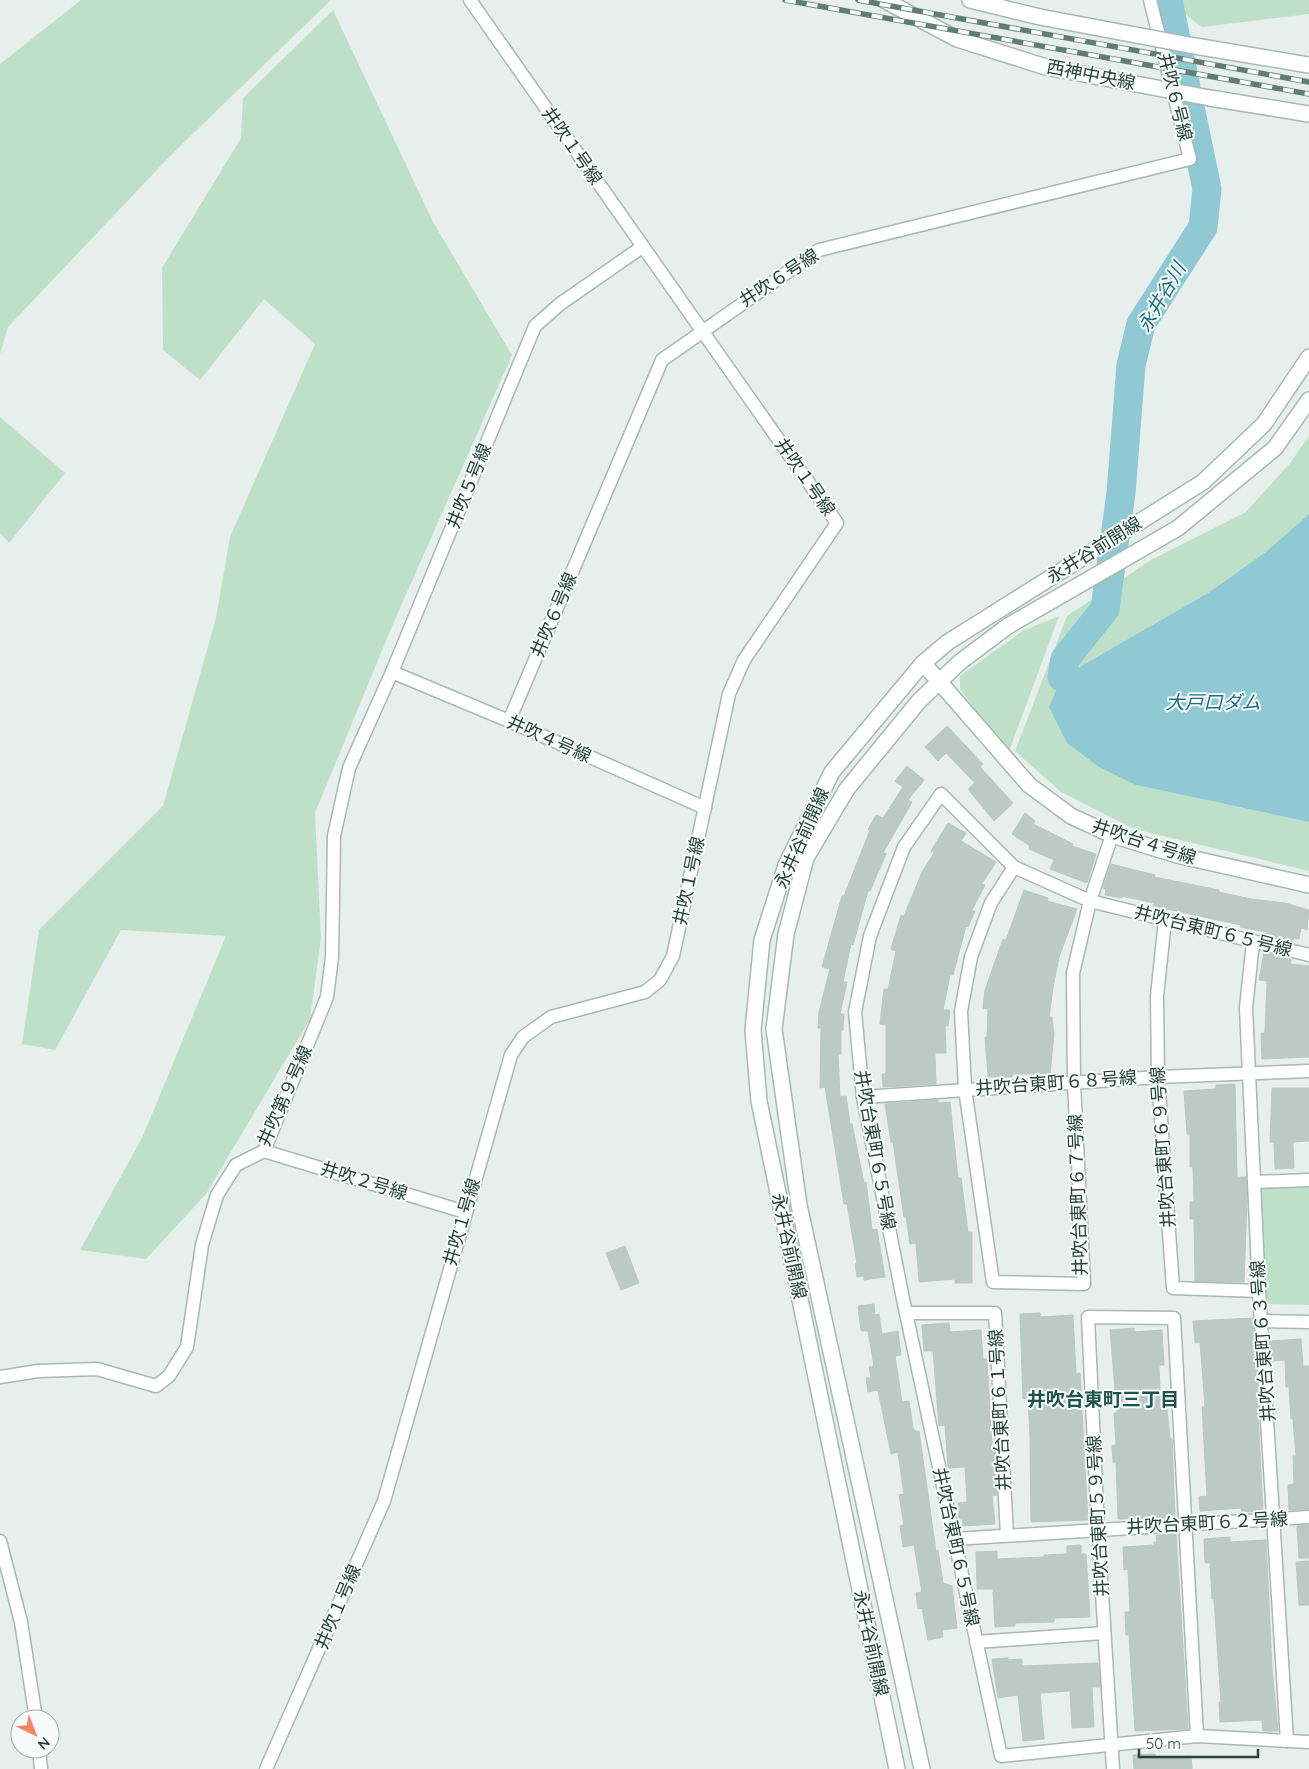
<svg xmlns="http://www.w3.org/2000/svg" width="1309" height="1769" font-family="Quicksand,'Noto Sans JP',sans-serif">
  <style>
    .green { fill: #bfe0c8 }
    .water { fill: #8ec9d4 }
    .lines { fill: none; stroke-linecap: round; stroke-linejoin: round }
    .river { stroke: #8ec9d4; stroke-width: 29 }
    .building { fill: #bbcac4; stroke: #b8c9c2 }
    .minor-casing { stroke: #a8b8b2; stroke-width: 15 }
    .tertiary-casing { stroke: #a8b8b2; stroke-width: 18 }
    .minor { stroke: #fff; stroke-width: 12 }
    .tertiary { stroke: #fff; stroke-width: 15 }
    .rail-casing { stroke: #5f7d75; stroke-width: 5.5 }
    .rail { stroke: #f7fbf9; stroke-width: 4; stroke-dasharray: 11; stroke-linecap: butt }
    .tertiary-bridge-casing { stroke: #a8b8b2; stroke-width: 18; stroke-linecap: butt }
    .tertiary-bridge { stroke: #fff; stroke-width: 15 }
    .labels { text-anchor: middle; stroke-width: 4; stroke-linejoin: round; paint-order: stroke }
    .street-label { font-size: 18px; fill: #24423a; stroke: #f7fbf9 }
    .water-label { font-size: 19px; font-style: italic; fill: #1c6f80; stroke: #f7fbf9 }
    .neighbourhood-label { font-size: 19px; font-weight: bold; fill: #1f5548; stroke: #f7fbf9 }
  </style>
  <rect width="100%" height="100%" fill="#e6efeb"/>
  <g class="green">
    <path d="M81 0H331L172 154 8 327 0 354V64Z"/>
    <path d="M1181 0H1309V14L1202 27 1185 14Z"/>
    <path d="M333 10 433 222 512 355 393 624 315 813 321 938 310 1019 206 1194 146 1259 80 1250 142 1138 226 936 121 930 55 1050 22 1044 39 930 163 806 216 618 230 537 315 344 264 299 200 380 163 350 162 268 241 138 243 98Z"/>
    <path d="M0 417 65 473 9 543 0 533Z"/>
    <path d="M1309 436V514L1267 551 1208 593 1062 677 1136 785 1309 822V871L1134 829 1061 792 1015 751 1067 616 1151 560 1246 512 1291 462Z"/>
    <path d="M1059 616 1008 754 960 689V676L1024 630Z"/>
    <path d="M1309 1183V1305L1265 1304 1261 1186Z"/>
  </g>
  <path class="water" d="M1309 514V822L1136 785 1099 767 1067 743 1049 707 1062 677 1208 593 1267 551Z"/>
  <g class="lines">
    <path class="river" d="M1062 677 1065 659 1105 609 1121 493 1131 365 1141 324 1203 227 1207 189 1168 0"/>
  </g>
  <g class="building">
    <path d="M947 726 983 764 980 767 1013 803 994 821 968 789 975 783 946 753 938 761 925 747Z"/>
    <path d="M907 766 924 780 908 800 912 802 883 853 886 854 870 891H868L853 945 851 944 843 982H847L840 1014H844L843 1030H841V1054H838L840 1097 846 1096 850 1124H852L864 1183 866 1182 872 1230 877 1229 885 1277 864 1280V1276L857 1277 855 1264 857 1263 847 1204H844L825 1087 820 1088 821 1028H818L819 1012 830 969 822 967 842 896H844L870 830 868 829 876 815 883 818 903 787 895 781Z"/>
    <path d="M1025 813 1035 821 1033 824 1073 844 1072 846 1096 854 1087 883 1050 869 1054 860 1029 849 1030 846 1012 834Z"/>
    <path d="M948 823 966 833 961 841 996 862 982 884 985 885 972 910 975 911 968 927 966 926 953 975H950L943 1010H950L948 1026H945L946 1053H935L936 1084 883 1087 882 1074H886V1025L880 1024 884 989H888L896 951 891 949 901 915 904 916 922 872 934 853 931 851Z"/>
    <path d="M1111 864 1155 875 1154 877 1219 890V892L1251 899 1285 903 1309 910 1307 930 1301 928 1299 939 1293 938V943L1266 936 1267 932 1240 927 1241 925 1153 906 1154 903 1122 896V898L1105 895 1106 889 1103 888Z"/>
    <path d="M1024 890 1048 898 1047 901 1077 909 1059 957 1053 987 1049 1017H1052L1054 1034 1050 1074H1012V1077H988L985 1037H987L988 1009 983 1008 985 990 1003 939 1006 940Z"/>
    <path d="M1264 952 1291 959 1290 964 1309 966V1057L1262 1059 1261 1033H1265L1267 981 1259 980Z"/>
    <path d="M1235 1084 1237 1177H1246L1247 1200 1244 1282 1195 1281 1194 1219H1190V1202H1194L1193 1167H1190V1134H1187L1184 1091 1216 1089V1085Z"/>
    <path d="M1272 1088H1309V1141L1293 1142 1294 1168 1275 1169 1274 1142H1270Z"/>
    <path d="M938 1100V1103L950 1102 958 1178H961L968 1232H972V1283H955V1279L919 1282 916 1243 910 1244 906 1217H904L893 1142H891L885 1104Z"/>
    <path d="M625 1246 639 1283 621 1290 606 1253Z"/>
    <path d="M874 1304 875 1315 879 1314 882 1334 898 1331 901 1355 895 1356 902 1402 909 1401 913 1428 915 1431H919L936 1551 938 1550 943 1583 952 1586 957 1628 942 1630 943 1637 928 1640 922 1608 918 1609 916 1593 922 1592 914 1545 903 1547 900 1526 904 1525 899 1495 904 1494 898 1452 891 1454 878 1390 868 1392 866 1378H871L869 1367 874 1366 868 1331H861L858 1306Z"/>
    <path d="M1040 1313V1317L1073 1315 1076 1374 1080 1373 1088 1520 1031 1522 1030 1438 1028 1398 1023 1399 1020 1314Z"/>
    <path d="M1253 1318 1263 1511 1242 1512 1241 1508 1200 1511 1199 1497 1207 1496 1202 1407 1205 1406 1200 1342 1195 1343 1193 1321Z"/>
    <path d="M949 1323 950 1332 981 1330 983 1359H987L992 1442H994L997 1495 992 1496 995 1524 963 1526 962 1519H959L958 1503 967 1502 965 1467 948 1468 945 1425 939 1426 933 1351H924L922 1325Z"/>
    <path d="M1134 1328V1332L1162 1330 1164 1365H1159L1160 1390H1165L1170 1438H1172L1175 1517 1118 1519 1116 1462H1113L1112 1446 1116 1445 1114 1413H1117L1110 1330Z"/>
    <path d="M1301 1339 1303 1366H1309V1509L1289 1510 1288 1485 1294 1484 1293 1456H1296L1293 1419H1291L1289 1387H1286L1285 1360 1271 1361 1270 1341Z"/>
    <path d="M1309 1525V1558H1299L1297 1526Z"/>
    <path d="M1176 1533 1188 1729 1135 1731 1129 1635H1126L1125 1612H1130L1128 1569 1124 1570 1123 1547 1154 1545V1542H1157L1156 1535Z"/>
    <path d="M1230 1537V1542L1266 1540 1272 1668 1278 1731H1263L1262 1720 1220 1722 1219 1702H1221L1214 1599H1212L1210 1563H1205L1204 1539Z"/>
    <path d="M1081 1545V1554H1086L1090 1617 1054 1618V1622L1015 1623V1626L995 1627 993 1589H977L976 1552 997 1551V1559L1044 1557V1555L1067 1554V1546Z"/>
    <path d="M1309 1561V1605H1299L1296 1562Z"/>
    <path d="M1008 1658V1660L1022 1659V1666L1098 1663 1100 1687H1092L1094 1727 1072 1728 1070 1691 1040 1693 1044 1739 1023 1741 1018 1695 998 1698 992 1659Z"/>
    <path d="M1155 1754 1156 1758 1191 1756 1192 1769H1134L1133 1755Z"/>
  </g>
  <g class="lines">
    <g class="minor-casing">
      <g id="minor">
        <path d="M392 672 509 721 705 808"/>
        <path d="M509 721 662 360 819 250 1190 159 1150 0"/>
        <path d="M1014 867 991 903 971 957 961 1011 965 1089 993 1282 1084 1284 1074 1083 1073 973 1090 901 1112 835"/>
        <path d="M1165 920 1157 996 1158 1077 1173 1288 1259 1291"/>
        <path d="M1253 942 1246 1008 1259 1291 1287 1741"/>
        <path d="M1309 955 1090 901 1014 867 941 794 904 847 870 936 855 1012 863 1097 903 1299 1001 1756 1197 1736 1309 1742"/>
        <path d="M863 1097 1158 1077 1309 1071"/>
        <path d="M264 1151 465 1212"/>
        <path d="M1255 1182 1309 1180"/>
        <path d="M906 1313H995L1007 1535"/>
        <path d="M1262 1321 1309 1322"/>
        <path d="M0 1377 38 1371 97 1369 156 1386 169 1376 187 1347 202 1245 217 1195 236 1165 264 1151 327 997 332 957 334 836 349 768 392 672 535 326 560 304 642 247"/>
        <path d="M955 1539 1309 1517"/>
        <path d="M0 1541 21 1622 36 1719"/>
        <path d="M976 1642 1104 1633"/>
        <path d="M39 1749 41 1769"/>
        <path d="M266 1769 384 1501 511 1055 523 1037 551 1017 645 992 660 980 673 956 729 694 744 660 837 523 470 0"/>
        <path d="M1113 1769 1098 1529 1088 1317 1174 1318 1197 1736"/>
      </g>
    </g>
    <g class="tertiary-casing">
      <g id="tertiary">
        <path d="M884 0 957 39 1046 67"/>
        <path d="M970 0 1040 17"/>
        <path d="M1189 45 1309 65"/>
        <path d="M1210 98 1309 114"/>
        <path d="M923 663 1029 785 1071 816 1112 835 1177 855 1309 885"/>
        <path d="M897 1769 759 1101 753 1030 762 940 786 865 832 772 923 663 948 642 1203 482 1264 424 1309 357"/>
        <path d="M922 1769 799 1205 774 1029 786 934 806 858 847 789 919 701 960 662 1008 626 1178 528 1275 448 1309 400"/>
      </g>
    </g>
    <use href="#minor" class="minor"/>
    <use href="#tertiary" class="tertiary"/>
    <g class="rail-casing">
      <g id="rail">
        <path d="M785 0 1309 94"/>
        <path d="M858 0 1309 82"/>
      </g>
    </g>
    <use href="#rail" class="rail"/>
    <g class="tertiary-bridge-casing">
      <g id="tertiary-bridge">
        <path d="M1040 17 1189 45"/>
        <path d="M1046 67 1210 98"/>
      </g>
    </g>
    <use href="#tertiary-bridge" class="tertiary-bridge"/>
  </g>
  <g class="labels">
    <g class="street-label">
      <text transform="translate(1091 75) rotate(11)" y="6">西神中央線</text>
      <text transform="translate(1175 97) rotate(76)" y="6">井吹６号線</text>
      <text transform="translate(572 146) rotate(55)" y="6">井吹１号線</text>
      <text transform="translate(779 278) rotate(-33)" y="6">井吹６号線</text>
      <text transform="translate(805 477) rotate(55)" y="6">井吹１号線</text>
      <text transform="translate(469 486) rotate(-68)" y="6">井吹５号線</text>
      <text transform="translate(1094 550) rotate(-32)" y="6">永井谷前開線</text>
      <text transform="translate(554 615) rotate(-67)" y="6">井吹６号線</text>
      <text transform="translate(549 739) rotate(24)" y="6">井吹４号線</text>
      <text transform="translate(802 838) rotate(-66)" y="6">永井谷前開線</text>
      <text transform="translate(1144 842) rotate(18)" y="6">井吹台４号線</text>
      <text transform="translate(689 881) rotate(-78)" y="6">井吹１号線</text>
      <text transform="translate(1213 931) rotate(14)" y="6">井吹台東町６５号線</text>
      <text transform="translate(1056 1083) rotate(-4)" y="6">井吹台東町６８号線</text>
      <text transform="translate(285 1096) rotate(-66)" y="6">井吹第９号線</text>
      <text transform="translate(1163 1147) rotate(-94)" y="6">井吹台東町６９号線</text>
      <text transform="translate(875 1150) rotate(80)" y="6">井吹台東町６５号線</text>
      <text transform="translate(364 1181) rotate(17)" y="6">井吹２号線</text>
      <text transform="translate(1078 1195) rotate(-92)" y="6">井吹台東町６７号線</text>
      <text transform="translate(462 1222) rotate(-74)" y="6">井吹１号線</text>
      <text transform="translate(789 1246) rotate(78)" y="6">永井谷前開線</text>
      <text transform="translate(1263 1341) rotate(-94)" y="6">井吹台東町６３号線</text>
      <text transform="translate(1000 1410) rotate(-93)" y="6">井吹台東町６１号線</text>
      <text transform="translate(1098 1516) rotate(-93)" y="6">井吹台東町５９号線</text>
      <text transform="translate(1207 1523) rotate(-3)" y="6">井吹台東町６２号線</text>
      <text transform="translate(956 1547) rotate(78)" y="6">井吹台東町６５号線</text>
      <text transform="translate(338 1607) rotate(-67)" y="6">井吹１号線</text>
      <text transform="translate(871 1643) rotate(78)" y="6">永井谷前開線</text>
    </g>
    <g class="water-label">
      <text transform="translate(1161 297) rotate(-60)" y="7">永井谷川</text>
      <text x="1213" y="709">大戸口ダム</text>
    </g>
    <g class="neighbourhood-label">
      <text x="1103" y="1406">井吹台東町三丁目</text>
    </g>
  </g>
  <g transform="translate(35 1734) rotate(137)"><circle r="24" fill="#f7fbf9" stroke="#a3b1ad"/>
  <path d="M0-4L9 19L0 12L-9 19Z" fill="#f4845f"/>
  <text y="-8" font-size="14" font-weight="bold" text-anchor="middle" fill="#24423a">N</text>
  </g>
  <path d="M1139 1749v8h119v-8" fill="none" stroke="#24423a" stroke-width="2.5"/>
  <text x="1146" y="1749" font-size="15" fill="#24423a" stroke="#f7fbf9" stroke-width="4" paint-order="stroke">50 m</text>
</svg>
